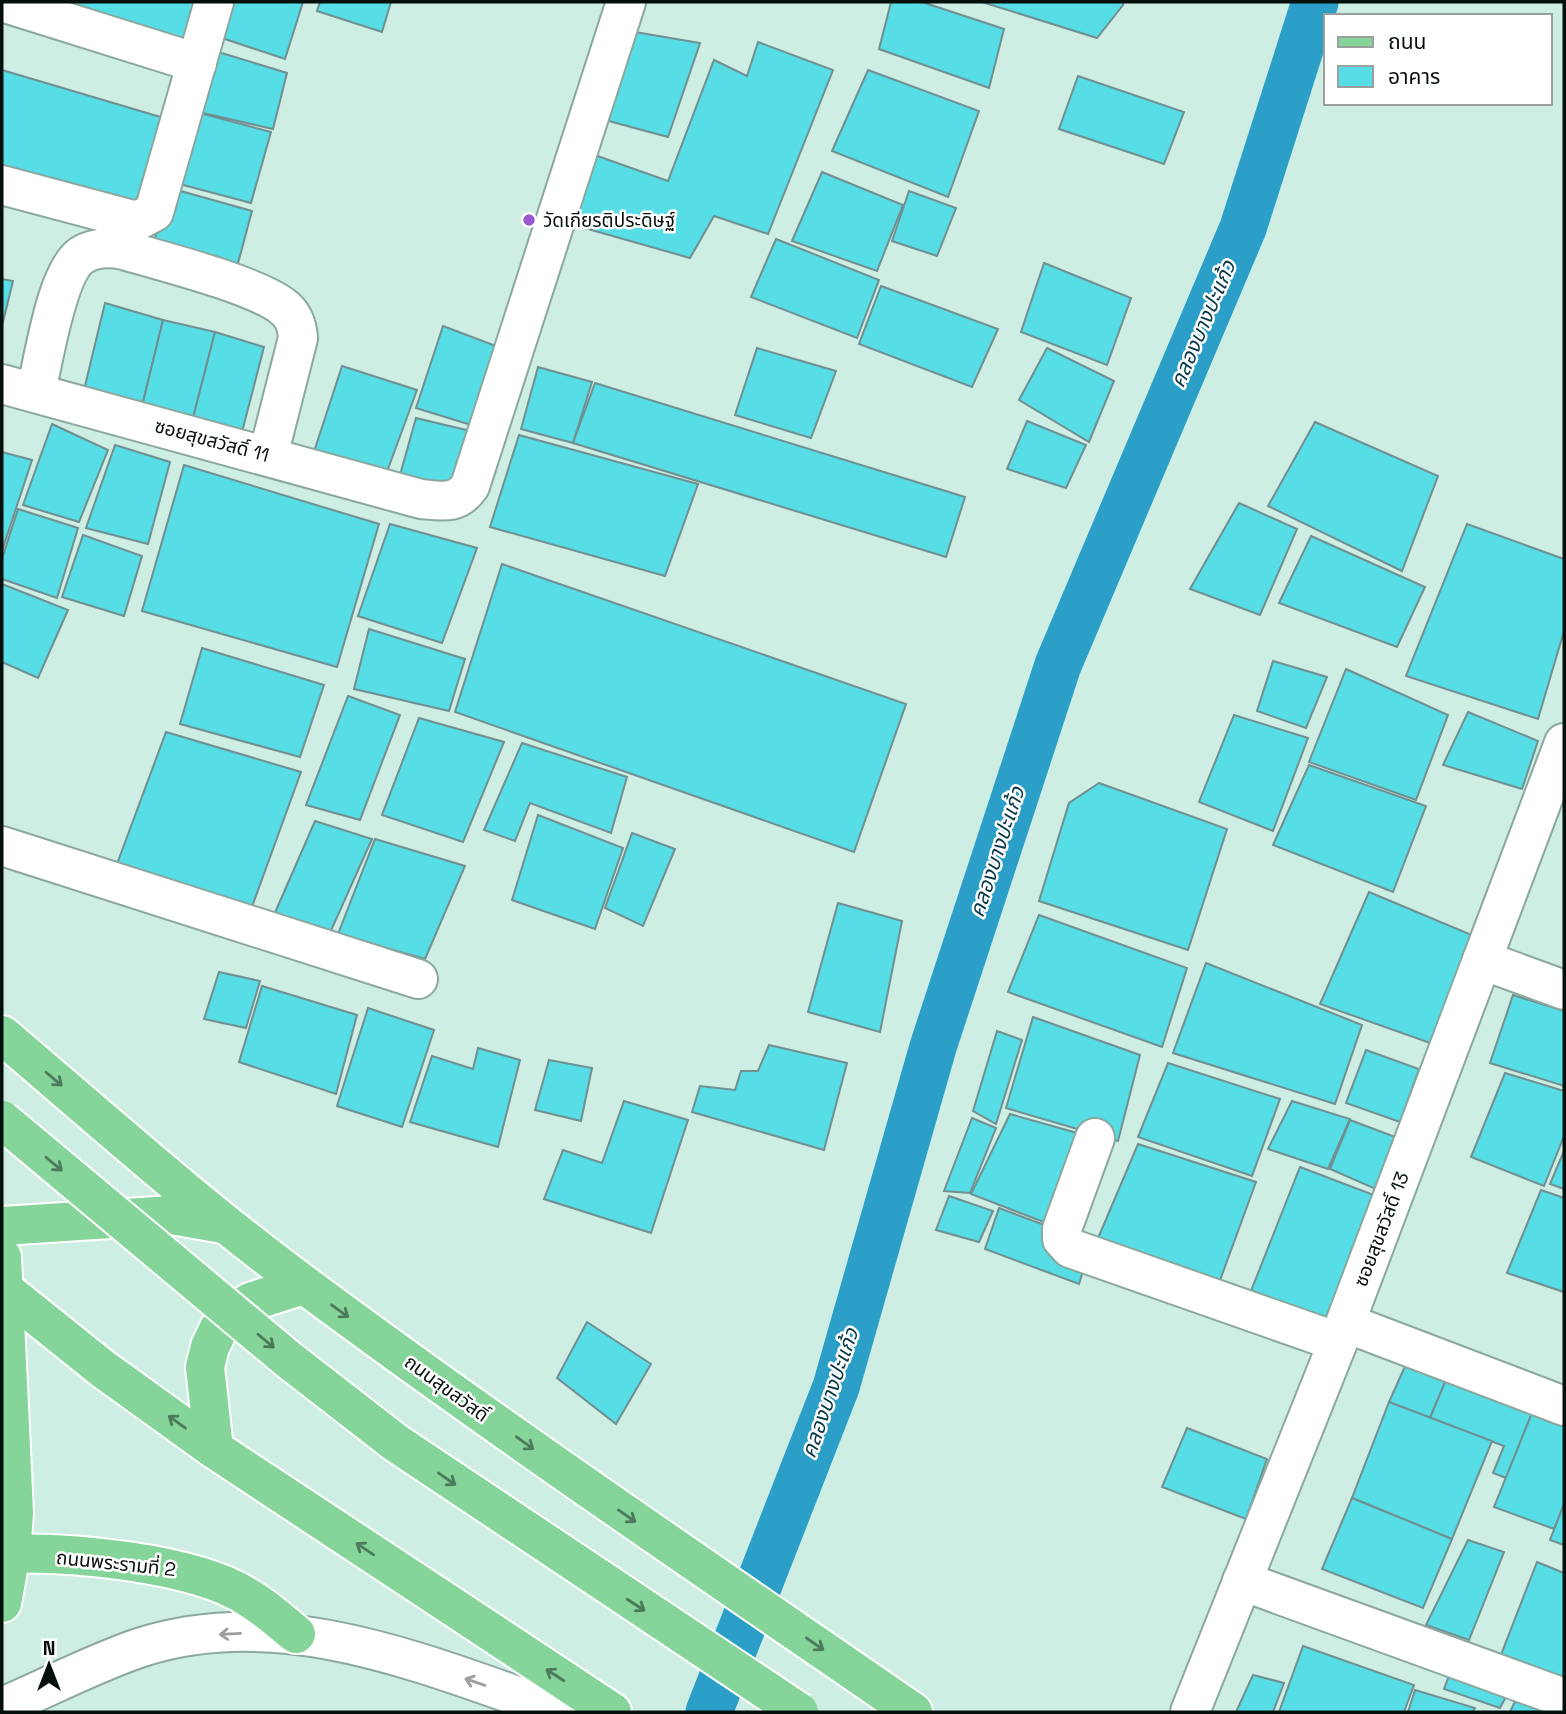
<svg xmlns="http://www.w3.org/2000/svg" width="1566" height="1714" font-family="'Space Grotesk','Noto Sans Thai',sans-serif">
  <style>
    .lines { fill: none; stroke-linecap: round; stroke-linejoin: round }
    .canal { stroke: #2b9fc8; stroke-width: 47 }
    .building { fill: #57dde5; stroke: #708f91; stroke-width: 2 }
    .minor-casing { stroke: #8aa89f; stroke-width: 42 }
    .tertiary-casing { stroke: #8aa89f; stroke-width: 42 }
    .secondary-casing { stroke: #8aa89f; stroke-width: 42 }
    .primary-casing { stroke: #fff; stroke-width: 42 }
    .minor { stroke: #fff; stroke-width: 38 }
    .tertiary { stroke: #fff; stroke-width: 38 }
    .secondary { stroke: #fff; stroke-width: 38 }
    .primary { stroke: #85d49a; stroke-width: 38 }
    .primary-bridge-casing { stroke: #fff; stroke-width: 42; stroke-linecap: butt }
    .primary-bridge { stroke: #85d49a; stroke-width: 38 }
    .oneway { stroke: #4b7b5a }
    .oneway2 { stroke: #9b9f9e }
    .poi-dot { fill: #9a5acf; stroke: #fff; stroke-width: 2.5 }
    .labels { text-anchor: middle; stroke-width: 5; stroke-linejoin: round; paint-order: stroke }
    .poi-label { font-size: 19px; fill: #050f0c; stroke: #fff; text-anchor: start }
    .street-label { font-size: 19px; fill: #050f0c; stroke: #fff }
    .water-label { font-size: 21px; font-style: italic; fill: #033648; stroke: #fff }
  </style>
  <rect width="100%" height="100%" fill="#ceede3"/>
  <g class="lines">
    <path class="canal" d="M709 1712 836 1387 933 1047 1058 665 1243 228 1315 2"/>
  </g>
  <g class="building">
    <path d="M2 2H219L197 63Z"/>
    <path d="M224 2H303L285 59 213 35Z"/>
    <path d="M320 2H391L382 32 317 11Z"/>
    <path d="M891 2H922L1004 29 989 88 879 49Z"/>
    <path d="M982 2H1123V5L1097 38Z"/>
    <path d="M635 32 700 43 668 137 605 120Z"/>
    <path d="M758 42 833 70 768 234 714 216 690 258 567 223 592 154 668 181 714 60 747 76Z"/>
    <path d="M212 50 287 73 273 129 185 109Z"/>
    <path d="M2 70 174 121 151 231 2 188Z"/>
    <path d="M868 70 979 111 948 197 832 151Z"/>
    <path d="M1078 76 1184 112 1164 164 1059 129Z"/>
    <path d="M185 109 271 132 251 203 172 182Z"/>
    <path d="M822 172 903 205 877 271 792 241Z"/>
    <path d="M170 188 252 211 237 267 154 241Z"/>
    <path d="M909 191 956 208 937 256 892 241Z"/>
    <path d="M776 239 879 280 857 338 751 297Z"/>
    <path d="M1044 263 1131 298 1107 365 1021 332Z"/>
    <path d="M2 279 13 281 2 326Z"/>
    <path d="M881 286 998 329 972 387 859 344Z"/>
    <path d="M105 303 163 320 142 406 84 390Z"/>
    <path d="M163 320 215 332 193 418 142 406Z"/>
    <path d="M443 326 504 349 481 428 416 408Z"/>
    <path d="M215 332 264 347 242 432 193 418Z"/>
    <path d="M757 348 836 371 811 438 735 415Z"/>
    <path d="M1047 348 1114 381 1089 442 1019 400Z"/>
    <path d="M342 366 417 390 381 488 309 467Z"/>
    <path d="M538 367 592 382 573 443 521 429Z"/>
    <path d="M595 383 965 497 946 557 573 443Z"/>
    <path d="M416 418 479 433 462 497 398 482Z"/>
    <path d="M1027 421 1086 445 1066 488 1007 469Z"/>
    <path d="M1315 422 1438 476 1402 571 1268 506Z"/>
    <path d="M52 424 108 450 79 522 23 505Z"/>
    <path d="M519 435 698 484 665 576 490 527Z"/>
    <path d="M115 445 170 462 148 544 86 528Z"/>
    <path d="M2 452 32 460 2 551Z"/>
    <path d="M184 465 379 524 337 667 142 611Z"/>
    <path d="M1239 503 1297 529 1260 615 1190 589Z"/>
    <path d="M18 509 78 528 57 598 2 579V559Z"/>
    <path d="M390 524 477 548 442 643 358 616Z"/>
    <path d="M1467 524 1564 559V631L1538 719 1406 676Z"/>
    <path d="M83 535 142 556 124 616 62 597Z"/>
    <path d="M1311 536 1425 587 1397 647 1279 603Z"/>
    <path d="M502 564 906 704 854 852 455 712Z"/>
    <path d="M2 584 68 610 38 678 2 662Z"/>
    <path d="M369 629 465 659 449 711 354 689Z"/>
    <path d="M202 648 324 685 300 757 180 724Z"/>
    <path d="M1273 661 1327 677 1306 728 1257 711Z"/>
    <path d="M1346 669 1448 715 1416 800 1309 762Z"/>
    <path d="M348 696 400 715 360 820 306 805Z"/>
    <path d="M1468 712 1538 741 1522 789 1443 765Z"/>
    <path d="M1234 715 1308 738 1273 831 1199 802Z"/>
    <path d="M419 718 504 742 463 842 382 815Z"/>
    <path d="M166 732 301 772 249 915 114 872Z"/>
    <path d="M522 743 627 777 611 833 530 803 515 841 484 830Z"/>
    <path d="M1309 765 1426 806 1393 892 1273 845Z"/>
    <path d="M1099 783 1227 829 1188 950 1039 901 1069 803Z"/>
    <path d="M538 815 623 848 595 929 512 900Z"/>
    <path d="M315 821 372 839 329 935 274 915Z"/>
    <path d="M632 833 675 849 643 926 605 908Z"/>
    <path d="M375 839 465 866 425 959 338 934Z"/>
    <path d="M1369 892 1474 936 1433 1044 1320 1004Z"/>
    <path d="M838 903 902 921 880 1032 808 1012Z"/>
    <path d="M1039 915 1187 968 1162 1047 1008 992Z"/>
    <path d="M1206 963 1362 1025 1335 1104 1173 1053Z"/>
    <path d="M219 972 260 981 246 1028 204 1019Z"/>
    <path d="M262 986 357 1015 336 1094 239 1062Z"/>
    <path d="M1513 995 1564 1011V1086L1490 1063Z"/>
    <path d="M368 1008 434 1030 402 1127 337 1106Z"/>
    <path d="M1033 1017 1140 1055 1118 1141 1006 1108Z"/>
    <path d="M997 1031 1022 1040 996 1124 973 1111Z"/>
    <path d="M769 1045 847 1063 824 1150 692 1112 700 1086 735 1090 741 1071H758Z"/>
    <path d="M478 1048 520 1060 498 1147 410 1122 432 1056 473 1069Z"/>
    <path d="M1366 1050 1419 1069 1400 1122 1346 1103Z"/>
    <path d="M549 1060 592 1068 581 1121 535 1110Z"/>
    <path d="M1168 1063 1280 1099 1252 1176 1138 1137Z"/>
    <path d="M1505 1073 1564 1091V1136L1544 1186 1471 1157Z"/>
    <path d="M624 1101 688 1120 651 1233 544 1199 563 1150 602 1163Z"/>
    <path d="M1292 1101 1350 1119 1328 1169 1268 1149Z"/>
    <path d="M1010 1114 1095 1138 1062 1229 971 1194Z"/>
    <path d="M972 1118 996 1128 970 1193 944 1191Z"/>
    <path d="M1350 1120 1406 1141 1387 1194 1330 1169Z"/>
    <path d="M1138 1144 1256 1182 1219 1283 1096 1243Z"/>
    <path d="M1564 1151V1189L1550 1184Z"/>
    <path d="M1300 1167 1379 1197 1330 1331 1247 1301Z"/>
    <path d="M1541 1190 1564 1198V1292L1507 1273Z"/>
    <path d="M949 1196 993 1211 979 1242 936 1230Z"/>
    <path d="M999 1208 1092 1243 1079 1284 985 1249Z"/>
    <path d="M587 1322 651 1364 616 1424 557 1378Z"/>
    <path d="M1406 1364 1446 1380 1430 1418 1389 1402Z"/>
    <path d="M1446 1380 1532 1413 1506 1478 1493 1473 1504 1446 1430 1418Z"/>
    <path d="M1389 1402 1492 1441 1452 1539 1352 1498Z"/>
    <path d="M1532 1413 1564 1425V1504L1554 1529 1494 1507Z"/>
    <path d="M1187 1428 1267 1459 1246 1519 1162 1487Z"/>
    <path d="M1352 1498 1452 1539 1423 1608 1322 1569Z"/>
    <path d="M1564 1504V1545L1550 1540Z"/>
    <path d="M1468 1540 1504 1552 1469 1640 1426 1625Z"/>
    <path d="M1537 1562 1564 1573V1685L1499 1660Z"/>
    <path d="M1303 1646 1414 1685 1404 1712H1279Z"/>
    <path d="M1452 1668 1509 1691 1500 1708 1444 1689Z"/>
    <path d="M1253 1675 1284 1683 1273 1712H1236Z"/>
    <path d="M1415 1690 1475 1708 1473 1712H1408Z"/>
    <path d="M1519 1693 1564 1712H1510Z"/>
  </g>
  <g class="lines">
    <g class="minor-casing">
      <g id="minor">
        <path d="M2 2 197 63"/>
        <path d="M2 185 137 221 154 212 214 2"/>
        <path d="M2 384 421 499C442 501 457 505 470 486L626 2"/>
        <path d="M36 391C44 360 56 272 82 255 95 247 109 247 124 250 161 261 253 284 282 306 293 314 297 324 298 338L268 456"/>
        <path d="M2 846 418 979"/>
        <path d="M1482 960 1564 990"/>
        <path d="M1095 1138 1062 1229V1239L1070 1248 1338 1342"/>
        <path d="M1346 1323 1564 1406"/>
        <path d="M1242 1581 1564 1698"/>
      </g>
    </g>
    <g class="tertiary-casing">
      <path id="tertiary" d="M1190 1712 1338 1342 1564 743"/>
    </g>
    <g class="secondary-casing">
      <path id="secondary" d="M2 1707C47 1688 92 1664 139 1648 283 1601 428 1666 563 1712"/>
    </g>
    <g class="primary-casing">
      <g id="primary">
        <path d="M2 1035C102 1120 200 1208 306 1286 504 1433 710 1572 913 1712"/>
        <path d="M2 1226 172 1215 223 1224"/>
        <path d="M2 1257 14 1513 11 1554 2 1603"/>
        <path d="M2 1288 103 1369 214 1449 612 1712"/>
        <path d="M214 1449 205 1367 210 1347 219 1328 250 1302 304 1285"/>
        <path d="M2 1554C66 1551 195 1562 249 1598 266 1608 281 1622 296 1634"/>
      </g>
    </g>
    <use href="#minor" class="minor"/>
    <use href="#tertiary" class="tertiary"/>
    <use href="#secondary" class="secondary"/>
    <use href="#primary" class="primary"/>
    <g class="primary-bridge-casing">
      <path id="primary-bridge" d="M2 1120 289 1360 396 1443 799 1712"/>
    </g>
    <use href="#primary-bridge" class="primary-bridge"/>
  </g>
  <defs><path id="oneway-shaft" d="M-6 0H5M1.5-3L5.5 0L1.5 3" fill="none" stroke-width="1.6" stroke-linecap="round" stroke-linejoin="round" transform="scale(1.75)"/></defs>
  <g class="oneway">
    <use href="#oneway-shaft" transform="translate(54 1079) rotate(40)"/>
    <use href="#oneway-shaft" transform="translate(54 1164) rotate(40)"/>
    <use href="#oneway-shaft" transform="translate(340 1311) rotate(36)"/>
    <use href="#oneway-shaft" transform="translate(266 1341) rotate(40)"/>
    <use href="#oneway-shaft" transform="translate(177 1422) rotate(-144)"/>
    <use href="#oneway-shaft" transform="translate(525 1443) rotate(36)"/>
    <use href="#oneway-shaft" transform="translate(447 1479) rotate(35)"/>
    <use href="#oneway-shaft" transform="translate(627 1516) rotate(35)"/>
    <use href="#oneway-shaft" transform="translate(365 1549) rotate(-146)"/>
    <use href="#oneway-shaft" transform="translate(636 1605) rotate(33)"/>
    <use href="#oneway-shaft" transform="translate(815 1644) rotate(35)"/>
    <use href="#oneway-shaft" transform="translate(555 1675) rotate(-147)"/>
  </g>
  <g class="oneway2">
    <use href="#oneway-shaft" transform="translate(230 1634) rotate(177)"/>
    <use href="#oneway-shaft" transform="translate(475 1682) rotate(-161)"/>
  </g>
  <circle class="poi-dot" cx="529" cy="220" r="7"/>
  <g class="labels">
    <g class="poi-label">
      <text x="543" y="227">วัดเกียรติประดิษฐ์</text>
    </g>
    <g class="street-label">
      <text transform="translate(212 440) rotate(15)" y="7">ซอยสุขสวัสดิ์ 11</text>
      <text transform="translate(1381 1229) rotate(-69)" y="7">ซอยสุขสวัสดิ์ 13</text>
      <text transform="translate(447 1388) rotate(36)" y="7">ถนนสุขสวัสดิ์</text>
      <text transform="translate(116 1563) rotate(6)" y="7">ถนนพระรามที่ 2</text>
    </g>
    <g class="water-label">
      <text transform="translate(1203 324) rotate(-67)" y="7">คลองบางปะแก้ว</text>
      <text transform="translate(997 852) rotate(-72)" y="7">คลองบางปะแก้ว</text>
      <text transform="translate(830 1393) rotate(-71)" y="7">คลองบางปะแก้ว</text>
    </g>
  </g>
  <rect width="1566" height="1714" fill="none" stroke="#050f0c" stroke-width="7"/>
  <rect x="1324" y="14" width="228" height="91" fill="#ffffff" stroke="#9b9f9e" stroke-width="2"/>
  <rect x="1338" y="37" width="35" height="10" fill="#85d49a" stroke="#9b9f9e" stroke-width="2"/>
  <text x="1388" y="49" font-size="21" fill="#050f0c">ถนน</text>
  <rect x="1338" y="66" width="35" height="21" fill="#57dde5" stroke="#9b9f9e" stroke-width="2"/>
  <text x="1388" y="84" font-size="21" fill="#050f0c">อาคาร</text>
  <g transform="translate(49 1665)" stroke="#ffffff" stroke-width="5" paint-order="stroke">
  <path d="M0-5L12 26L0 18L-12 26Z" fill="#050f0c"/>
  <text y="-10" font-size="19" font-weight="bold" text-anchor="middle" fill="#050f0c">N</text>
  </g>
</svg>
